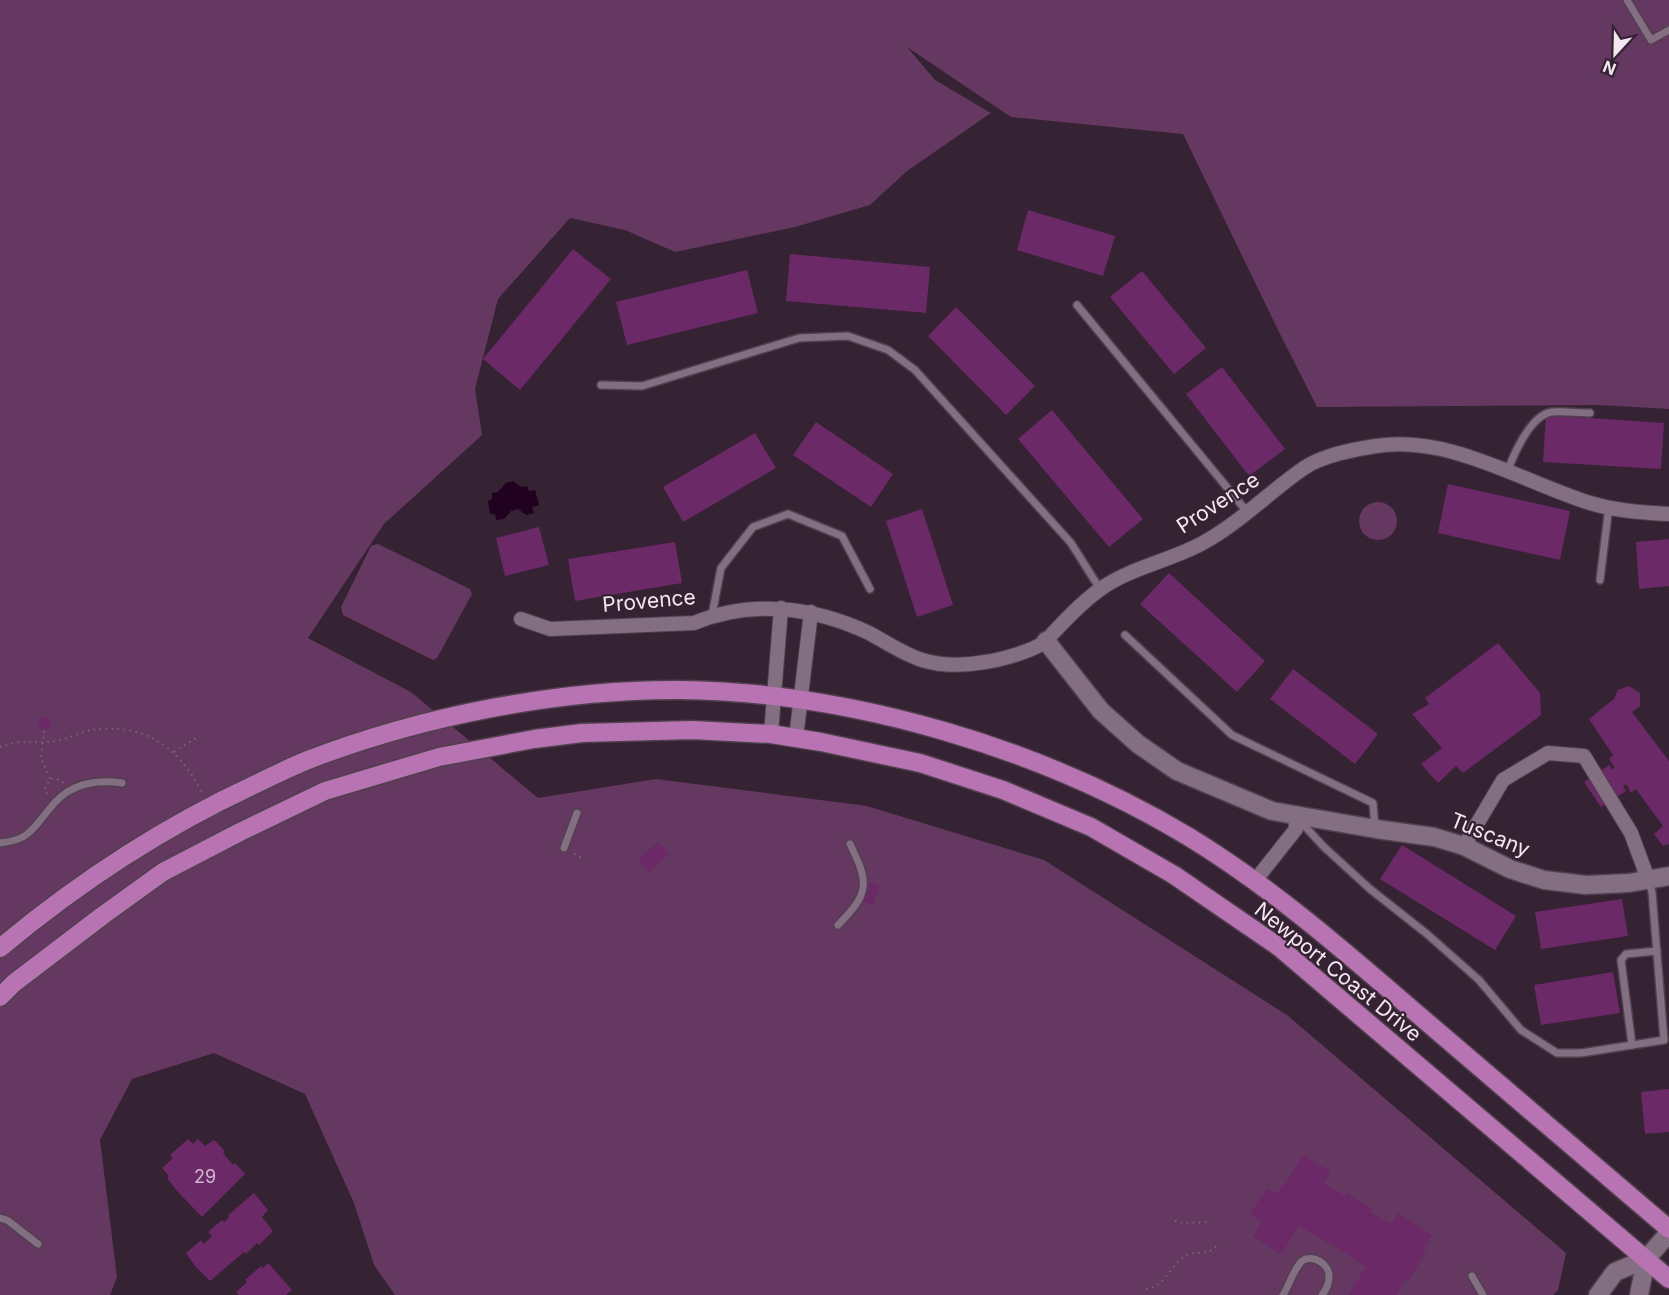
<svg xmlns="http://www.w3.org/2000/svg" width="1669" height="1295" font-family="Inter,sans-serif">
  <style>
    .green { fill: #653861 }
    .water { fill: #20011f }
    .building { fill: #6b2967 }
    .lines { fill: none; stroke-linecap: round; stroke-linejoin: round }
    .service-casing { stroke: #50404e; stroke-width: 10 }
    .minor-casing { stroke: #50404e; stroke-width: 16 }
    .tertiary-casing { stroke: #50404e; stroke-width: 21 }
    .primary-casing { stroke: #50404e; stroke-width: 21 }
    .path { stroke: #776675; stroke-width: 2; stroke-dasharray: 1.5 4.5; stroke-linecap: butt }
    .service { stroke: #846e81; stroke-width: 7 }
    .minor { stroke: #846e81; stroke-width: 14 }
    .tertiary { stroke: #846e81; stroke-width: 18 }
    .primary { stroke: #b874b2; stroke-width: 18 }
    .labels { text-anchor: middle; stroke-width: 4.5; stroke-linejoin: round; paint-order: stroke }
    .number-label { font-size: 18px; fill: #d1b7ce }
    .street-label { font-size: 21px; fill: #f3e6f1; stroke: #352233 }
  </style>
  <rect width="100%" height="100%" fill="#352233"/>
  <g class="green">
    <path d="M0 0H1669V409L1599 405 1317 407 1279 332 1183 134 1011 117 907 47 935 80 991 113 907 171 870 205 795 227 675 252 625 230 570 218 498 299 475 389 482 435 384 524 308 638 411 692 538 798 656 779 867 806 1044 860 1287 1015 1566 1253 1558 1290 1553 1295H395L374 1265 354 1203 305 1094 214 1053 132 1079 100 1140 117 1277 110 1295H0Z"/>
    <circle cx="1378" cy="521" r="19"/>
    <path d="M378 544 470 589 472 594 437 658 433 660 343 615 341 607 371 546Z"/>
  </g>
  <path class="water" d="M513 481 521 487 527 486 529 491 535 490 539 505 532 507 534 513 526 515 518 509 511 511 504 519 496 520 495 514H490L488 501 492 499V493L498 492 506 483Z"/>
  <g class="building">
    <path d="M1028 210 1115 236 1103 276 1017 250Z"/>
    <path d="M573 249 611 279 520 390 483 359Z"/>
    <path d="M790 254 930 267 926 313 786 301Z"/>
    <path d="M747 270 758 313 627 345 616 302Z"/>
    <path d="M1142 271 1206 348 1174 374 1110 297Z"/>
    <path d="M956 307 1035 386 1006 415 928 336Z"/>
    <path d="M1222 367 1285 449 1249 476 1186 394Z"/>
    <path d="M1052 410 1143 519 1109 547 1018 439Z"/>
    <path d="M1546 415 1664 423 1661 469 1543 462Z"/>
    <path d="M816 422 893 474 871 507 793 455Z"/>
    <path d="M755 433 776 468 683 522 663 487Z"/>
    <path d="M1448 484 1570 511 1560 560 1438 533Z"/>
    <path d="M922 509 953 605 917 617 886 521Z"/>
    <path d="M539 527 549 565 505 576 496 538Z"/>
    <path d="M1669 539V586L1639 589 1636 542Z"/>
    <path d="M675 542 682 583 575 601 568 559Z"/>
    <path d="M1169 573 1265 661 1237 692 1140 604Z"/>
    <path d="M1498 643 1540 693 1541 715 1463 773 1456 766 1438 783 1421 764 1442 748 1412 714 1429 704 1425 698Z"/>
    <path d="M1293 669 1378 734 1355 764 1270 699Z"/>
    <path d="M1629 686 1640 693V706L1632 712 1669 761V844L1663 846 1654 834 1663 826 1636 789 1631 793 1626 784 1623 786 1626 791 1601 807 1584 782 1609 765 1612 769 1615 768 1609 759 1613 755 1589 719 1614 699 1618 690Z"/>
    <path d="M40 717 51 719 49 730 38 728Z"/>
    <path d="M658 842 669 854 649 872 638 860Z"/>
    <path d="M1402 845 1516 916 1495 950 1380 879Z"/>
    <path d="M869 882 880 887 873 905 861 901Z"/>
    <path d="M1622 899 1628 936 1541 949 1535 912Z"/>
    <path d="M1613 972 1620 1013 1541 1025 1534 985Z"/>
    <path d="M1669 1089V1132L1645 1134 1641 1092Z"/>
    <path d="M188 1139 193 1144 198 1139 205 1146 214 1140 225 1151 223 1153 233 1165 235 1163 245 1174 202 1217 178 1192 167 1178 169 1176 162 1168 173 1158 170 1155Z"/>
    <path d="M1303 1155 1331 1172 1324 1183 1345 1196 1347 1193 1372 1209 1370 1212 1391 1224 1398 1213 1432 1235 1423 1250 1426 1252 1409 1280 1406 1278 1396 1295H1348L1366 1267 1355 1260 1356 1259 1299 1226 1281 1254 1253 1237 1262 1222 1250 1214 1267 1188 1277 1194 1282 1185 1284 1186Z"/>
    <path d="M254 1193 268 1210 262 1217 273 1231 259 1245 257 1243 246 1254 244 1252 210 1281 195 1266 186 1253 201 1240 204 1244 212 1236 208 1232 222 1220 224 1222 229 1217 228 1215Z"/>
    <path d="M268 1263 292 1290 286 1295H239L236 1292 247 1282 245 1280 261 1266 263 1268Z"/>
  </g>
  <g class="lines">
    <g class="service-casing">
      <g id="service">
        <path d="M1627 0 1651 40 1669 30"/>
        <path d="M1077 305 1248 513"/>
        <path d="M601 385 642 386 799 338 848 336 888 350 915 370 1071 543 1100 589"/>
        <path d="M1507 472C1514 454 1530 415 1552 412 1564 411 1578 413 1590 413"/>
        <path d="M1600 580 1609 506"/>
        <path d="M712 615 721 568 753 527 788 514 842 536 870 589"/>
        <path d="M1125 635 1232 735 1373 803 1375 828"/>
        <path d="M1300 821 1324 847 1370 889 1427 934 1479 980 1521 1030 1557 1053H1581L1664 1040 1652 892 1649 882"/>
        <path d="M0 843C9 842 19 840 26 835 36 828 43 816 51 807 69 784 95 779 122 783"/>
        <path d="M564 848 577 813"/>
        <path d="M838 925C870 893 869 883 850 844"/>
        <path d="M1632 1045 1621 960 1626 954 1657 951"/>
        <path d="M0 1218 7 1220 38 1244"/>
        <path d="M1472 1276 1483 1295"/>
        <path d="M1283 1295C1289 1286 1294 1268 1302 1261 1313 1253 1330 1265 1329 1277 1329 1284 1326 1290 1322 1295"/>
      </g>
    </g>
    <g class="minor-casing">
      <g id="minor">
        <path d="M521 619 550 629 694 623C751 599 814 607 869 633 886 642 903 654 922 660 942 666 964 666 985 662 1001 660 1032 651 1045 642 1049 639 1052 633 1056 630 1069 616 1084 601 1099 590 1129 568 1169 561 1201 544 1240 523 1269 492 1304 468 1322 456 1355 449 1376 446 1451 435 1520 481 1590 503 1613 510 1645 513 1669 514"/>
        <path d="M771 734 781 608"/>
        <path d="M796 738 811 612"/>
        <path d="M1464 846 1503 780 1548 753 1584 756 1631 833 1648 879"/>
        <path d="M1254 882 1296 829 1295 815"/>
      </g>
    </g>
    <g class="tertiary-casing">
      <g id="tertiary">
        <path d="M1046 641 1101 711 1138 744 1177 771 1272 811 1376 829 1434 837 1464 846 1510 869 1544 880 1586 885 1629 883 1669 876"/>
        <path d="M1598 1295 1615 1272 1646 1259 1669 1233"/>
        <path d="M1639 1295 1646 1259"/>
      </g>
    </g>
    <g class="primary-casing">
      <g id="primary">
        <path d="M0 948C79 882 163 827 256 784 273 776 290 767 308 760 422 716 559 689 681 690 853 692 1043 749 1189 837 1271 887 1343 950 1415 1012 1500 1084 1584 1157 1669 1229"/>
        <path d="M0 997 14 983 102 916 163 872 240 832 325 791 439 757 534 739 582 733 692 730 771 734 821 742 920 763 1003 790 1091 827 1174 875 1279 947 1669 1279"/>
      </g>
    </g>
    <g class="path">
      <path d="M44 731 41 758 50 779"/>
      <path d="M0 747C22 738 33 745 55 741 70 739 83 730 99 729 149 725 181 750 202 793"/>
      <path d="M174 752 196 738"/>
      <path d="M47 794 45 788 50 779 55 778 64 783"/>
      <path d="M574 854 584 859"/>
      <path d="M1175 1221 1183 1223 1210 1222"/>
      <path d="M1146 1289C1165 1286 1168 1270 1181 1259 1189 1251 1197 1254 1207 1252 1212 1251 1215 1247 1219 1244"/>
    </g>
    <use href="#service" class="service"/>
    <use href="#minor" class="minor"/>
    <use href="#tertiary" class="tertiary"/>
    <use href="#primary" class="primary"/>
  </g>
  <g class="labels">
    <g class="number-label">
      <text x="205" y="1183">29</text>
    </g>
    <g class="street-label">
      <text transform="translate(1218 503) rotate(-33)" y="7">Provence</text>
      <text transform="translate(649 601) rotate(-5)" y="7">Provence</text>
      <text transform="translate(1490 835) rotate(22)" y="7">Tuscany</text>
      <text transform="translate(1338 972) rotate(39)" y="7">Newport Coast Drive</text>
    </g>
  </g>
  <g transform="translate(1615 54) rotate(202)" stroke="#352233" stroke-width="4.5" paint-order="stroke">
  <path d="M0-4.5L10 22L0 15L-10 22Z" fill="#f3e6f1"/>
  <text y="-9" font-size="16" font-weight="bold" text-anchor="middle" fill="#f3e6f1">N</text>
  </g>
</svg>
